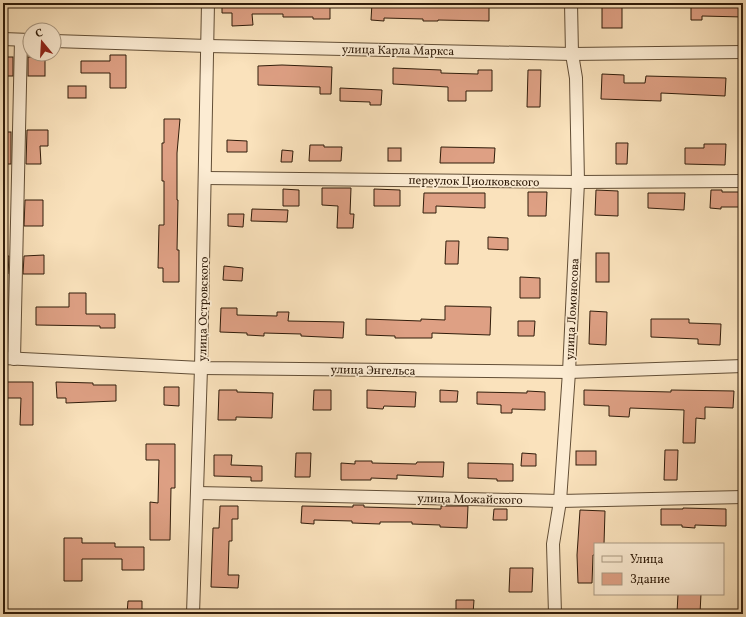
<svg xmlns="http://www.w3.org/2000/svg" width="746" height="617" font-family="Vollkorn,serif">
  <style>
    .building { fill: #dea084; stroke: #301c0a }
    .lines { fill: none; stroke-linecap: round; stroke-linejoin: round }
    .minor-casing { stroke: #624e36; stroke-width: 14 }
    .minor { stroke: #fcecd3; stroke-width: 12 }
    .labels { text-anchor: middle; stroke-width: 3.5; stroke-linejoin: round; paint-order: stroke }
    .street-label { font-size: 12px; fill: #301c0a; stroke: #fcecd3 }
  </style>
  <rect width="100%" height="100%" fill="#fae2bc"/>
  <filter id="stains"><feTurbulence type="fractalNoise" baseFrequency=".005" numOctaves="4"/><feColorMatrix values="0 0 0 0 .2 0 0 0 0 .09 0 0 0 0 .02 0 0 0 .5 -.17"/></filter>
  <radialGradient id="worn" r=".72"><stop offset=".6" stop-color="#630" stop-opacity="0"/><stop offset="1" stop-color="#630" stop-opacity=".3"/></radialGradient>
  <g class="building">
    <path d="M222 3H330V19H313V17H283V14H252L253 25 232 26V13H222Z"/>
    <path d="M372 3H461V6H489V21L438 20V21H423V19L384 18V21L371 20Z"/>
    <rect x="602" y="3" width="20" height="25"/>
    <path d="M691 3H743V17L702 16V20H691Z"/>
    <path d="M110 55H126V88H110V73H81V61H110Z"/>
    <rect x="3" y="57" width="10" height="19"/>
    <rect x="28" y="57" width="17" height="19"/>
    <path d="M282 65 332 67 331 94H320V87L258 85V66Z"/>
    <path d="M393 68 441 70V73L478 74V70H492V91H466V101H448V87L393 84Z"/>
    <path d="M528 70H541L540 107H527Z"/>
    <path d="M602 74 624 75V83H645L646 76 726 78 725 96 661 93V101L601 99Z"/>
    <rect x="68" y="86" width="18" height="12"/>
    <path d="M340 88 382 90 381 105H370V102L340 101Z"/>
    <path d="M164 119H180L177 153V200H178L177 250H179V282H163V268H158L159 225H164V181H162V143H164Z"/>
    <path d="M27 130H48V146H40L41 164H26Z"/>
    <rect x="3" y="132" width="8" height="32"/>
    <path d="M227 140 247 141V152H227Z"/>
    <path d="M616 143H628L627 164H616Z"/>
    <path d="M704 144H726L725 165 685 164V148H704Z"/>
    <path d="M310 145H324V147H342L341 161H309Z"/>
    <path d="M441 147 495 148 494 163H440Z"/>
    <rect x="388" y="148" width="13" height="13"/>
    <path d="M282 150 293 151 292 162H281Z"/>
    <path d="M322 188H351L350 214H354L353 228H337L338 206 322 205Z"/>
    <path d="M283 189 299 190V206H283Z"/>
    <path d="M374 189 400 190V206H374Z"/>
    <path d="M596 190 618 191V216L595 215Z"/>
    <path d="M711 190H722V192H743V207H721V209L710 208Z"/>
    <path d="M528 192H547L546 216H528Z"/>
    <path d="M424 193H485V208L436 206V213H423Z"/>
    <path d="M648 193H685L684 210 648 208Z"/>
    <path d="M25 200H43V226H24Z"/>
    <path d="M252 209 288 210 287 222 251 221Z"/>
    <path d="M228 214H244L243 227 228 226Z"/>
    <path d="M488 237 508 238V250L488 249Z"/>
    <path d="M446 241H459L458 264H445Z"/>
    <rect x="596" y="253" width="13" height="29"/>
    <path d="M44 255V274H23L24 256Z"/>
    <path d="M3 256H9L8 274H3Z"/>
    <path d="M224 266 243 268 242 281 223 280Z"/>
    <path d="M520 277 540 278V298H520Z"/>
    <path d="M69 293H86V314H115V328H100V326L36 325V307H69Z"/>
    <path d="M445 306 491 307 490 335 432 333V338H395V336L366 335V319L421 321V319L445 320Z"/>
    <path d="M221 308H237V315L277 316V312H289L288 321 344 322 343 338 301 336V334L264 333V336L247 335V333L220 332Z"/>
    <path d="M590 311 607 312 606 345 589 344Z"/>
    <path d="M651 319H689V323L721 324 720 345 698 344V339L651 337Z"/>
    <path d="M518 321H535L534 336H518Z"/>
    <path d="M3 382H33V425H20L21 398H3Z"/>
    <path d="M56 382 93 383V385H116V401L66 403V398H57Z"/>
    <path d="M164 387H179V406L164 405Z"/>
    <path d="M219 390H237V392L273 393 272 418 236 417V420H218Z"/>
    <path d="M314 390H331V410H313Z"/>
    <path d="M367 390 416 392 415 407 384 406 383 409 367 408Z"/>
    <path d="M440 390 458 391 457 402H440Z"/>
    <path d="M584 390 671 392V390L734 391 733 408 705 407V419L696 418 695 443H683L684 410 630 408 629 417 609 416V406L584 405Z"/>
    <path d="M527 391 545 392V410L512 409V413H501V405L477 404V392L527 393Z"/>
    <path d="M146 444H175V488H171L170 540H150V502L158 503 159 460H146Z"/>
    <path d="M665 450H678L677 480H664Z"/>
    <rect x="576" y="451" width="20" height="14"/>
    <path d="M296 453H311L310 477H295Z"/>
    <path d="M522 453 536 454V466H521Z"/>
    <path d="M214 455H232L231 465 262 466V481H251V477L214 476Z"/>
    <path d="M355 461H372V463L416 464 417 462H444L443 477 397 475V479L371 478V480H341V463L355 464Z"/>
    <path d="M468 463 513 464V481H497V479L468 478Z"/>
    <path d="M353 505H364V507L441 509V506H468L467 528 440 527V525L412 524V522H380V524L352 523V521L314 520V524L301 523 302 506 353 507Z"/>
    <path d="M220 506H238V519H232V541H229L228 575H239L238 588 211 587 213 528H219Z"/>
    <path d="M683 508 726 509V526L695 525V528L682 527V525H661V509H683Z"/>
    <path d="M494 509H507V520H493Z"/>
    <path d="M580 510 605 511 604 544H595V555H593L592 583H578L577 555Z"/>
    <path d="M64 538H82V543H115V547H144V570H122V559H82V581H64Z"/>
    <path d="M510 568H533L532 592H509Z"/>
    <path d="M678 594H701L700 613H677Z"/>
    <path d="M456 600H474L473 614H456Z"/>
    <path d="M128 601H142V614H127Z"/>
  </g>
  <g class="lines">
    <g class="minor-casing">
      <g id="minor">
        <path d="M3 39 30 40"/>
        <path d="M54 41 208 46 572 54 743 52"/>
        <path d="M205 178 578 182 743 181"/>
        <path d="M3 358 201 368 569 372 743 366"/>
        <path d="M14 359 21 40"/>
        <path d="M197 493 560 501 743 497"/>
        <path d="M193 614 201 368 208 3"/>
        <path d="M555 614 553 544 560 501 569 372 578 182 576 78 572 54 571 3"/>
      </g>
    </g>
    <use href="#minor" class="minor"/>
  </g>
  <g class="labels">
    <g class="street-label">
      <text transform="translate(398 50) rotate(1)" y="4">улица Карла Маркса</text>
      <text transform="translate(474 181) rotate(1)" y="4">переулок Циолковского</text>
      <text transform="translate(203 309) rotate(-89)" y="4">улица Островского</text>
      <text transform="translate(572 309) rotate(-87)" y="4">улица Ломоносова</text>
      <text transform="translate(373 370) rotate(1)" y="4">улица Энгельса</text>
      <text transform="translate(470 499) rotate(1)" y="4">улица Можайского</text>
    </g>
  </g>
  <rect width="746" height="617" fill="none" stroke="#fae2bc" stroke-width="16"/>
  <rect x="4" y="4" width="738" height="609" fill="none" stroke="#301c0a" stroke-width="2"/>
  <rect x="8" y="8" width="730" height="601" fill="none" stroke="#301c0a"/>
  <rect x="594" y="543" width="130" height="52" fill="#fcecd3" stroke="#aa9983"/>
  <rect x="602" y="556" width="20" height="6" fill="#fcecd3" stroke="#aa9983"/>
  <text x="630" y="563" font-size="12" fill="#301c0a">Улица</text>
  <rect x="602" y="573" width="20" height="12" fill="#dea084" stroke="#aa9983"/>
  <text x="630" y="583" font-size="12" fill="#301c0a">Здание</text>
  <g transform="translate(42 42) rotate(342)"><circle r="19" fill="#fcecd3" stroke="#aa9983"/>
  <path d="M0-3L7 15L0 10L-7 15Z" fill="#8f2418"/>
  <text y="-6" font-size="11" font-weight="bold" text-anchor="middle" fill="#301c0a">С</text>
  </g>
  <rect width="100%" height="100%" filter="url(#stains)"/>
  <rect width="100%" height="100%" fill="url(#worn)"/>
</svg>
